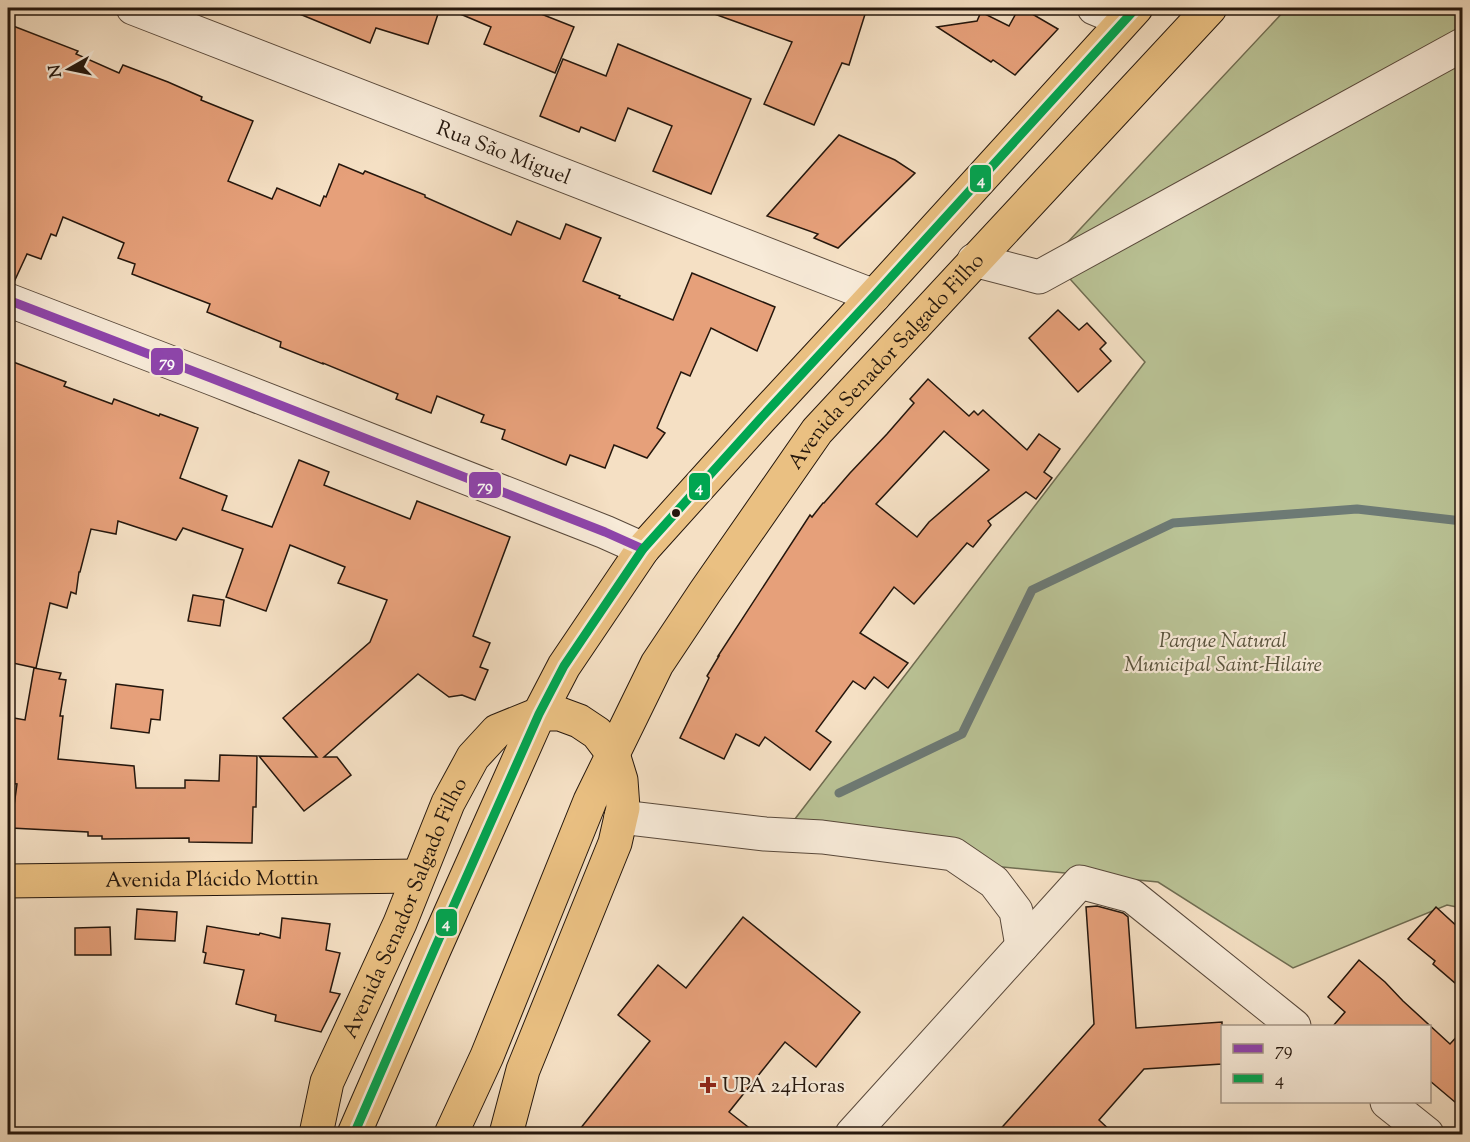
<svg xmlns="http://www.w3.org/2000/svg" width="1470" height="1142" font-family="'Sorts Mill Goudy',serif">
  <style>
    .green { fill: #bac396; stroke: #706d52; stroke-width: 1.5 }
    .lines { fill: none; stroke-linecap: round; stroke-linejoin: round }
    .stream { stroke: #6d7a75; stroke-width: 9 }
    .building { fill: #e6a07a; stroke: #25170d; stroke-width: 1.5; fill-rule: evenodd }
    .minor-casing { stroke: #59493b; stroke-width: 35 }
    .major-casing { stroke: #25170d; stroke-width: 35 }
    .minor { stroke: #f8ebd9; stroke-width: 33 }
    .major { stroke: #eac082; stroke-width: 33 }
    .bus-1-casing { stroke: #f8ebd9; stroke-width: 14 }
    .bus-2-casing { stroke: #f8ebd9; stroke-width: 14 }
    .bus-1 { stroke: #8e44ad; stroke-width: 9 }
    .bus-2 { stroke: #00a651; stroke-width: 9 }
    .bus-dot { fill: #25170d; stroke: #f8ebd9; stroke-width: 2 }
    .poi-dot { fill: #8f2418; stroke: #f8ebd9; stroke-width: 2 }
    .labels { text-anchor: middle; stroke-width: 4.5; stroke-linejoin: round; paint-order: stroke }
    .street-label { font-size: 21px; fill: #25170d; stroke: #f8ebd9 }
    .park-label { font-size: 21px; font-style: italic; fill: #59533d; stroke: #f8ebd9 }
    .poi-label { font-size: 21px; fill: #25170d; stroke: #f8ebd9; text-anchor: start }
    .line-badge { stroke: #f8ebd9; stroke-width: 2 }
    .badge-label { font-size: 16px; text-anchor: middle; font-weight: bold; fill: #fff }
  </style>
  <rect width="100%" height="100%" fill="#f5e0c4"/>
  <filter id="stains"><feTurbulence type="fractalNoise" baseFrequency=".00333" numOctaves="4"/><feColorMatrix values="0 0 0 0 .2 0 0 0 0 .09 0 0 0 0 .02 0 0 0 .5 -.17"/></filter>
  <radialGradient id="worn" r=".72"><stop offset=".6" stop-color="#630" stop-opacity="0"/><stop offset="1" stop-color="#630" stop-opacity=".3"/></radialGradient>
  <path class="green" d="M1287 8H1462V908L1447 905 1293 968 1158 882 775 845 1145 362 1052 259Z"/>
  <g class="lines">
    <path class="stream" d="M839 793 962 734 1032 590 1173 523 1357 509 1462 521"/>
  </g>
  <g class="building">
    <path d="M285 8H440L428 44 376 28 370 43Z"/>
    <path d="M446 8H526L574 27 555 73 484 44 491 27Z"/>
    <path d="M706 8H867L849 65 842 63 814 125 764 104 792 42 706 11Z"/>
    <path d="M1019 8H1022L1058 29 1015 75 993 60 991 62 937 27 977 21 981 12 1009 26Z"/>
    <path d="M8 24 78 51 76 54 119 73 123 65 168 82 202 97 201 100 253 121 228 181 272 199 277 188 320 206 324 196 326 197 339 164 363 174 365 171 425 195V197L511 235 517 221 560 239 566 224 601 238 583 281 620 296 619 298 673 320 692 273 775 307 757 351 711 328 690 376 681 372 657 428 665 433 647 458 614 445 605 468 570 455 566 465 502 439 505 430 481 422 484 415 437 396 431 413 396 399 398 394 323 363V364L280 347 281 342 207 312 210 304 132 274 135 264 118 258 124 243 63 217 56 236 51 234 41 259 27 254 14 282H8Z"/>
    <path d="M618 44 751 99 711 194 653 171 672 126 628 108 615 141 581 127 579 132 540 116 563 59 606 76Z"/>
    <path d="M839 135 895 160 915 173 838 248 814 238 818 234 767 216Z"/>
    <path d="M1058 310 1079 330 1087 323 1106 343 1100 349 1111 361 1078 392 1029 338Z"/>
    <path d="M8 360 66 382 64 386 112 404 114 399 159 416 160 414 198 428 180 478 227 496 222 510 272 527 299 460 329 472 324 485 410 519 417 501 510 537 473 636 490 643 480 667 488 670 475 700 462 695 449 697 418 674 324 757H337L351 775 304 811 259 756 317 757 283 718 370 642 387 600 338 583 345 567 290 545 266 611 226 597 243 549 183 528 176 540 118 521 116 534 91 529 80 572H79L76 594 71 592 67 608 50 603 36 668 8 662Z"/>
    <path d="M928 379 969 416 974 411 978 415 983 410 1027 450 1039 434 1060 449 1044 472 1052 478 1036 499 1026 492 988 521 991 525 973 547 967 543 914 604 894 587 860 633 908 663 888 688 874 677 865 689 853 681 816 731 831 742 810 770 765 737 759 746 736 734 724 759 680 738 709 678 707 676 719 656H718L810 515 812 517 823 503H824L850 473 887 434 914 403 910 399ZM944 431 989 470 929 522 917 537 876 504Z"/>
    <path d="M193 595 224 600 220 626 188 621Z"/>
    <path d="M34 668 61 673 59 679 66 680 60 716H63L58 759 134 766 136 788H185V780L219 781 220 755 257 756 256 807H253L252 843 189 842V838L102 839V836H88V832L11 828 17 784 8 783V717L25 720Z"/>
    <path d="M116 684 163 690 160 720 151 719 149 733 111 728Z"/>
    <path d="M1097 906 1123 913 1128 917 1136 1028 1222 1022V1064L1144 1069 1099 1120 1114 1134H996L1094 1024 1086 907Z"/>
    <path d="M1436 907 1460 929 1462 926V989L1433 964 1435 961 1408 939Z"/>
    <path d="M137 909 177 912 175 941 135 939Z"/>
    <path d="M743 917 860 1012 816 1067 785 1042 729 1112 757 1134H576L650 1041 618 1015 658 965 686 988Z"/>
    <path d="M282 918 330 924 326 950 340 953 330 992 340 994 321 1032 275 1021 276 1015 236 1004 244 970 204 963 206 953 203 952 207 926 259 935 260 933 280 938Z"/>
    <path d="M110 927 111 955H75V928Z"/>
    <path d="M1359 960 1385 982 1403 1001 1450 1044 1462 1031V1108L1430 1081V1026H1333L1345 1012 1328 997Z"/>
  </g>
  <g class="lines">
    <g class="minor-casing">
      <g id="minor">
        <path id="s1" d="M133 8 874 296"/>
        <path d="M1094 8 1123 20"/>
        <path d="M974 260 1039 277 1462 45"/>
        <path d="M8 300 211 378 605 532 643 549"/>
        <path d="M621 817 765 834 822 837 953 854 994 882 1016 911 1022 946"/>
        <path d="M1387 1102 1427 1134"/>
        <path d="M852 1134 1080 882 1132 896 1294 1026"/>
      </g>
    </g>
    <g class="major-casing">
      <g id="major">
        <path id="s2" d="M8 881 418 876"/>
        <path id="s3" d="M316 1134 327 1082 400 923 448 803 473 757 497 731 539 714H560L579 721 597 733 613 754 621 780 623 808 615 843 523 1070 506 1134"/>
        <path d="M354 1134 434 950 539 714 564 666 643 549 761 418 874 296 1136 8"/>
        <path id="s4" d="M451 1134 487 1056 590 801 657 664 705 592 817 431 1210 8"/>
      </g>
    </g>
    <use href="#minor" class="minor"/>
    <use href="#major" class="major"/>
    <g class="bus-1-casing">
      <path id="bus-1" d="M8 300 211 378 605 532 643 549"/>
    </g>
    <g class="bus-2-casing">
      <path id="bus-2" d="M354 1134 434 950 539 714 564 666 643 549 761 418 874 296 1136 8"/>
    </g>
    <use href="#bus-1" class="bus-1"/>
    <use href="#bus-2" class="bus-2"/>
  </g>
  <circle class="bus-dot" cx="676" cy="513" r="5"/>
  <path class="poi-dot" d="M705 1076h6v6h6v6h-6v6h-6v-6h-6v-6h6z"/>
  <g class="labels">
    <g class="street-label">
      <text dy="7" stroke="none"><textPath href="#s1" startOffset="398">Rua São Miguel</textPath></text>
      <text dy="7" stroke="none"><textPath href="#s4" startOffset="894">Avenida Senador Salgado Filho</textPath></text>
      <text dy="7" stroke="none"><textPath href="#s2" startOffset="204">Avenida Plácido Mottin</textPath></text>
      <text dy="7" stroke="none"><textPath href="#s3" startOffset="244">Avenida Senador Salgado Filho</textPath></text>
    </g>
    <g class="park-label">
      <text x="1223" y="647">Parque Natural<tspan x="1223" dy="24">Municipal Saint-Hilaire</tspan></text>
    </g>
    <g class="poi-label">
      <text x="722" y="1092">UPA 24Horas</text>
    </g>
  </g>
  <g class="line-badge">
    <rect x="969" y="164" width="23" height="29" rx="6" fill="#00a651"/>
    <rect x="150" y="347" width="34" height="29" rx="6" fill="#8e44ad"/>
    <rect x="468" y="471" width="34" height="28" rx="6" fill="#8e44ad"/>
    <rect x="688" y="472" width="23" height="29" rx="6" fill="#00a651"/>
    <rect x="435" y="908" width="23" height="29" rx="6" fill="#00a651"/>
  </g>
  <g class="badge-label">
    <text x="981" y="185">4</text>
    <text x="167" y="367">79</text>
    <text x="485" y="491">79</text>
    <text x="699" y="492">4</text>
    <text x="446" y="928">4</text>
  </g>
  <rect width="1470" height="1142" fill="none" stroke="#f5e0c4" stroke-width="30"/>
  <rect x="9" y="9" width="1452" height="1124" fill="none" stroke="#25170d" stroke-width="3"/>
  <rect x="15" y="15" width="1440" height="1112" fill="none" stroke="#25170d" stroke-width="1.5"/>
  <rect x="1221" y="1025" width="210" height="78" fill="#f8ebd9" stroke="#a49687" stroke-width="1.5"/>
  <rect x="1233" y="1044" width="30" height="9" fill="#8e44ad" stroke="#a49687" stroke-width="1.5"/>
  <text x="1275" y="1055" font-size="18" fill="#25170d">79</text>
  <rect x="1233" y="1074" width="30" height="9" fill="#00a651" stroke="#a49687" stroke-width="1.5"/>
  <text x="1275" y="1085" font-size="18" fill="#25170d">4</text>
  <g transform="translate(69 69) rotate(261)" stroke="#f8ebd9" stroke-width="4.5" paint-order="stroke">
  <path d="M0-4.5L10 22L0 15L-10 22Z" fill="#25170d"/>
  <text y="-9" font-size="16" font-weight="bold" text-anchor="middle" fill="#25170d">N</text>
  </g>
  <rect width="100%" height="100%" filter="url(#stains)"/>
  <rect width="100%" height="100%" fill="url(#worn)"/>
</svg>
